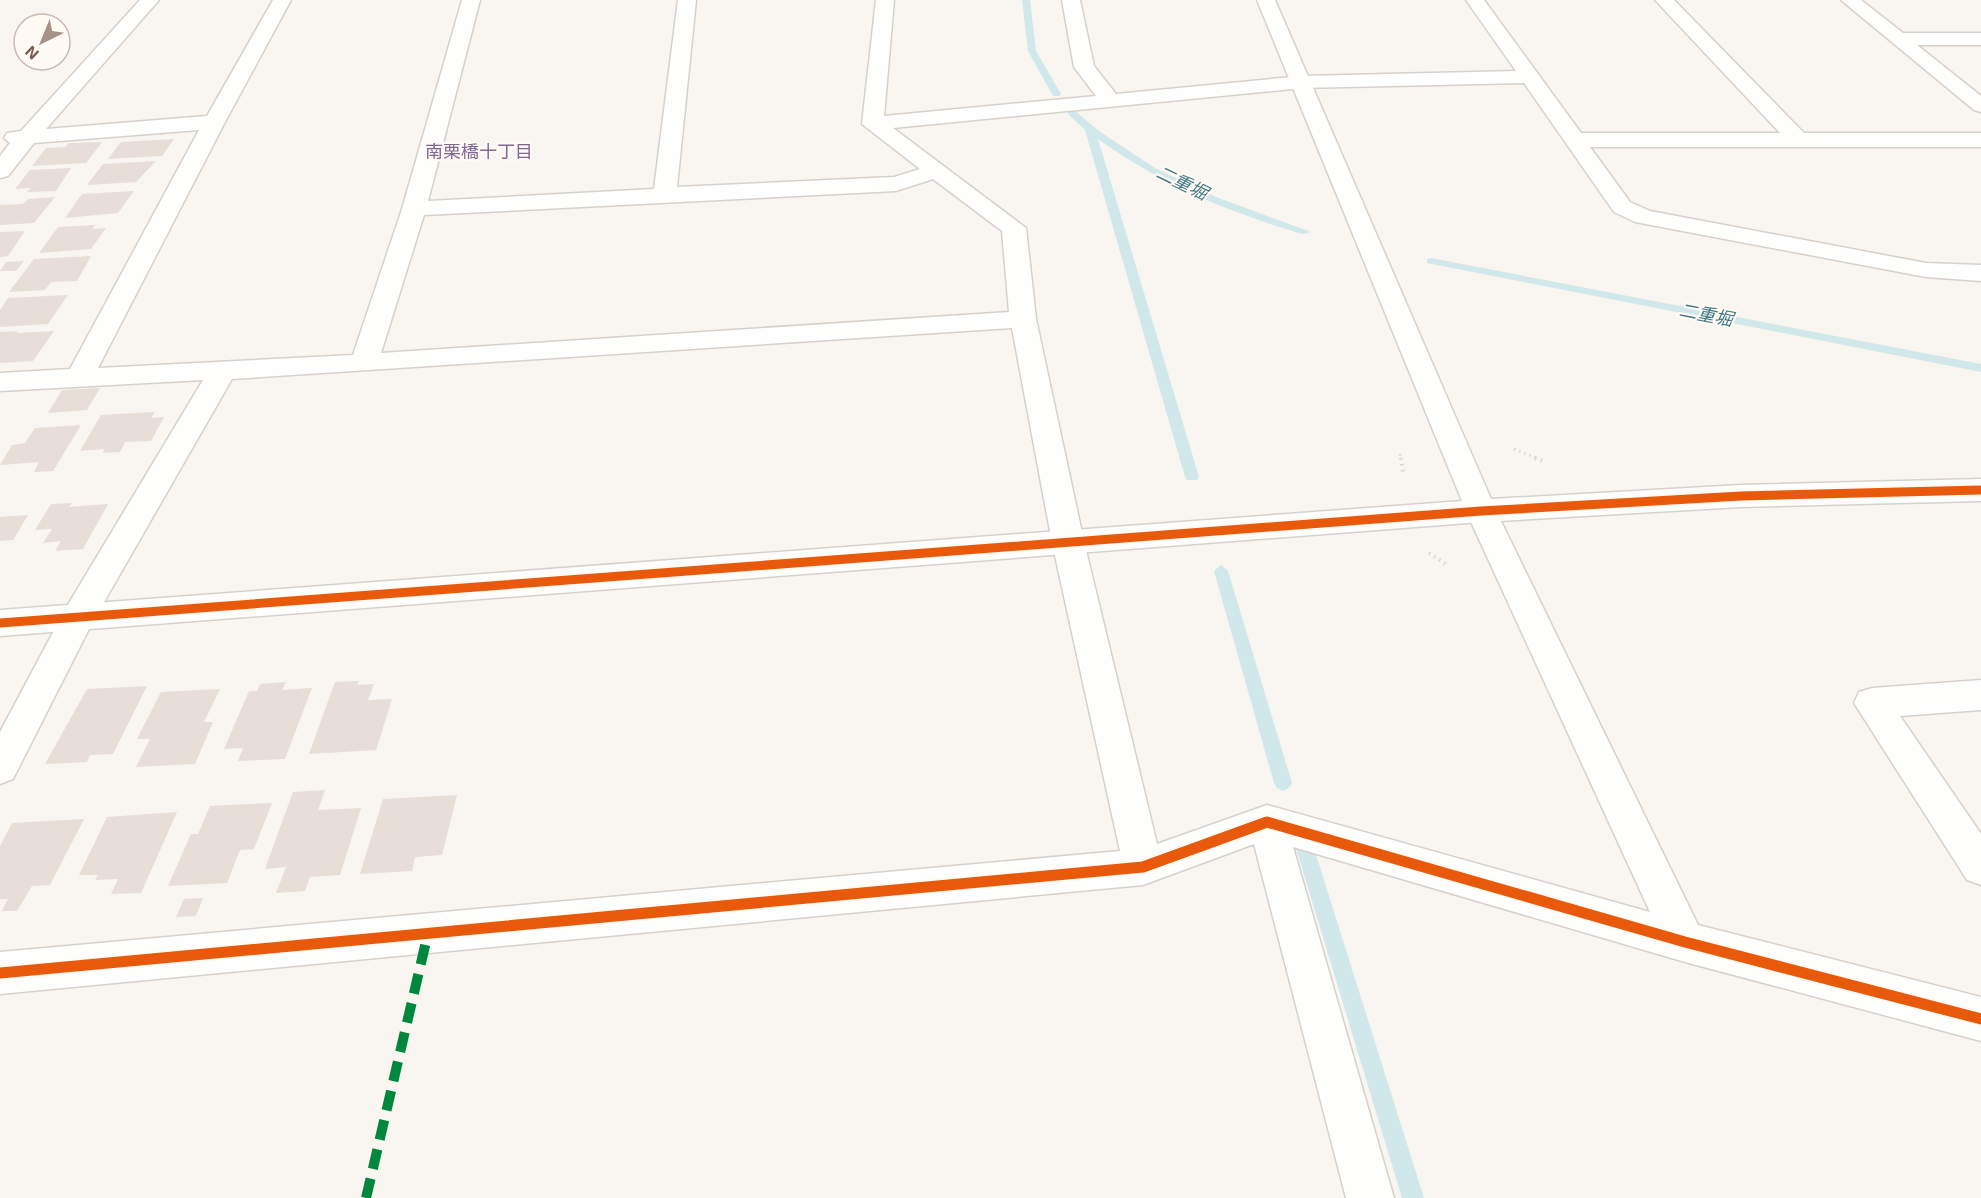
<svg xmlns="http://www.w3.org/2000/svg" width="1981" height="1198" font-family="'Exo 2','Noto Sans JP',sans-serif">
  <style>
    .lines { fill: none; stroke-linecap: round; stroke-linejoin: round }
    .stream { fill: #d0e8ea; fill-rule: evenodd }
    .building { fill: #e6ded7 }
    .minor-casing { stroke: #d7d1cb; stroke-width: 3 }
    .tertiary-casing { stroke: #d7d1cb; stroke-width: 3 }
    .path-far1 { stroke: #dcd5d0; stroke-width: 3; stroke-dasharray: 1.5 4; stroke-linecap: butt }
    .path { stroke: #dcd5d0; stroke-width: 4; stroke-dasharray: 1.5 4.5; stroke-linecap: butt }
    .minor { fill: #fefefd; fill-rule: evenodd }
    .tertiary { fill: #fefefd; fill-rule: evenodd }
    .quiet { stroke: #00873e; stroke-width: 10; stroke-dasharray: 20 10; stroke-linecap: butt }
    .cycleway-far1-casing { stroke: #fffaf3; stroke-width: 13 }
    .cycleway-casing { stroke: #fffaf3; stroke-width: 15 }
    .cycleway-far1 { stroke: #e8590c; stroke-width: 9 }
    .cycleway { stroke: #e8590c; stroke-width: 11 }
    .labels { text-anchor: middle; stroke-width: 4.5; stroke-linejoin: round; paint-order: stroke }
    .far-neighbourhood-label { font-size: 18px; fill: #846695; stroke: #fffaf3 }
    .far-water-label { font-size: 18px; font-style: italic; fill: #437c86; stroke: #fffaf3 }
  </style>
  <rect width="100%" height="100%" fill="#f9f5f0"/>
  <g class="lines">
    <g class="stream">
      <path d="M1022 0H1030L1036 51 1061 94 1059 96H1053L1028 51Z"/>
      <path d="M1068 110H1074L1099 131 1155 168 1216 197 1311 232 1302 234C1229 212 1160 184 1098 139L1199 477 1197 480H1187L1185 477 1085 130 1068 114Z"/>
      <path d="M1431 258 1981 364V372L1427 263V259Z"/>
      <path d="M1221 565 1228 571 1292 783 1289 788 1283 791 1277 788 1274 783 1214 571Z"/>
      <path d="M1304 837 1310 839 1313 845 1424 1198H1402L1295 845 1298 839Z"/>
    </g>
  </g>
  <g class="building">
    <path d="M174 139 162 156 108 159 121 142Z"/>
    <path d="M102 142 86 163 32 166 46 148 65 147 69 143Z"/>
    <path d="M156 161 136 182 87 185 103 164Z"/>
    <path d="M71 168 56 191 27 192 31 188 15 189 30 170Z"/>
    <path d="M134 191 118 213 65 218 82 194Z"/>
    <path d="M55 197 34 223 0 225V205L23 204 28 199Z"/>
    <path d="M95 225 92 229 106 228 91 249 39 253 58 227Z"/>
    <path d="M25 231 8 256 0 257V232Z"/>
    <path d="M91 256 77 281 51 282 45 290 9 292 34 259Z"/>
    <path d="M24 261 16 271H0L6 262Z"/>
    <path d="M68 295 48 324 0 327V310L8 298Z"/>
    <path d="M18 331 16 333 54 331 33 361 0 363V332Z"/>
    <path d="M100 388 87 410 48 413 62 390Z"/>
    <path d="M155 412 151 418 164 417 151 441 125 442 120 452 103 453 104 449 80 451 101 415Z"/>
    <path d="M81 425 53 471 34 472 39 462 0 465 12 445 25 443 35 428Z"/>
    <path d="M72 503 69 507 108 504 83 549 55 551 61 541 43 543 52 529 35 530 51 504Z"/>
    <path d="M28 515 13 540 0 541V517Z"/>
    <path d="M359 681 357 685 374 684 368 700 392 699 376 750 309 754 335 682Z"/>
    <path d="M286 682 282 690 312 688 285 759 238 761 243 748 224 749 249 691H257L260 684Z"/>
    <path d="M147 686 113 754 90 755 87 762 45 764 87 689Z"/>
    <path d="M220 689 204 722H213L195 764 136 767 150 739H137L161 692Z"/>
    <path d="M325 790 318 810 361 808 340 875 310 877 305 891 276 893 286 867 265 869 293 792Z"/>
    <path d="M457 795 442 855 415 857 412 871 360 874 383 799Z"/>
    <path d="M272 803 254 849 240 850 227 883 168 886 191 834H198L210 806Z"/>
    <path d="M177 812 141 893 111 894 118 879 95 880 98 875H79L107 817Z"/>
    <path d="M84 819 50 885 32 886 17 911H2L8 899H0V846L12 823Z"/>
    <path d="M203 898 196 916 176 917 184 899Z"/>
  </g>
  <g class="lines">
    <g class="minor-casing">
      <g id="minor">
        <path d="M140 0H159L46 129 207 116 273 0H291L225 122 98 368 353 355 402 209 462 0H480L428 201 654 189 678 0H696L677 187 894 177 920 169 862 124 876 0H894L884 116 1096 96 1074 67 1062 0H1080L1094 66 1116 94 1302 76 1516 71 1466 0H1484L1581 133H1780L1655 0H1674L1804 133H1981V147H1590L1630 202 1650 211 1926 263 1981 265V281L1926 277 1635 222 1614 212 1524 83 1302 88 893 128 1026 228 1036 319 1084 542 1157 844 1267 805 1650 912 1466 511 1470 503 1481 500 1492 503 1496 511 1698 925 1981 997V1041L1685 962 1293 847 1394 1198H1346L1254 844 1143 885 0 994V952L1120 851 1052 542 1012 328 232 379 92 623 13 779 0 784V732L66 608 203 380 0 391V373L70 369 199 130 34 143 8 176 0 178V156L10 143 4 138 7 133 21 131ZM933 179 1002 231 1009 312 381 353 424 215 896 191Z"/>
        <path d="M1841 0H1861L1903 33H1981V45H1917L1981 96V112L1974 110Z"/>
        <path d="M1981 680V710L1900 716 1981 834V885L1967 880 1854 703 1859 692 1872 688Z"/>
      </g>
    </g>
    <g class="tertiary-casing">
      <path id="tertiary" d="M1257 0H1275L1491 499 1741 485 1981 479V501L1741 507 1481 522 0 636V610L1462 501Z"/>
    </g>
    <g class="path-far1">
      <path d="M1514 449 1539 459"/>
      <path d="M1400 454 1401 459"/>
    </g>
    <g class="path">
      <path d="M1401 458 1403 472"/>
      <path d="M1535 458 1543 461"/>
      <path d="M1429 553 1447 565"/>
    </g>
    <use href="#minor" class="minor"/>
    <use href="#tertiary" class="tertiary"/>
    <path class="quiet" d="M366 1198 428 933"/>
    <g class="cycleway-far1-casing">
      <path id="cycleway-far1" d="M0 623 1481 511 1741 496 1981 490"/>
    </g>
    <g class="cycleway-casing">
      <path id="cycleway" d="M0 973 1143 867 1267 822 1685 942 1981 1019"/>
    </g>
    <use href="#cycleway-far1" class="cycleway-far1"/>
    <use href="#cycleway" class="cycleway"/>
  </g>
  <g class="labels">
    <g class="far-neighbourhood-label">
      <text x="479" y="158">南栗橋十丁目</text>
    </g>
    <g class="far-water-label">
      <text transform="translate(1182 183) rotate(26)" y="6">二重堀</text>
      <text transform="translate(1706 315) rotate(11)" y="6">二重堀</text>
    </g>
  </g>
  <g transform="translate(42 42) rotate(223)"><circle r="28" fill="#fffaf3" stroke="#cabbb1" stroke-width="1.5"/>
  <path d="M0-4.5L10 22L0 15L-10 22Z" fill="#a69286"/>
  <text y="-9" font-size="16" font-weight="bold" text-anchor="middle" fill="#7a5c4d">N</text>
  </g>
</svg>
